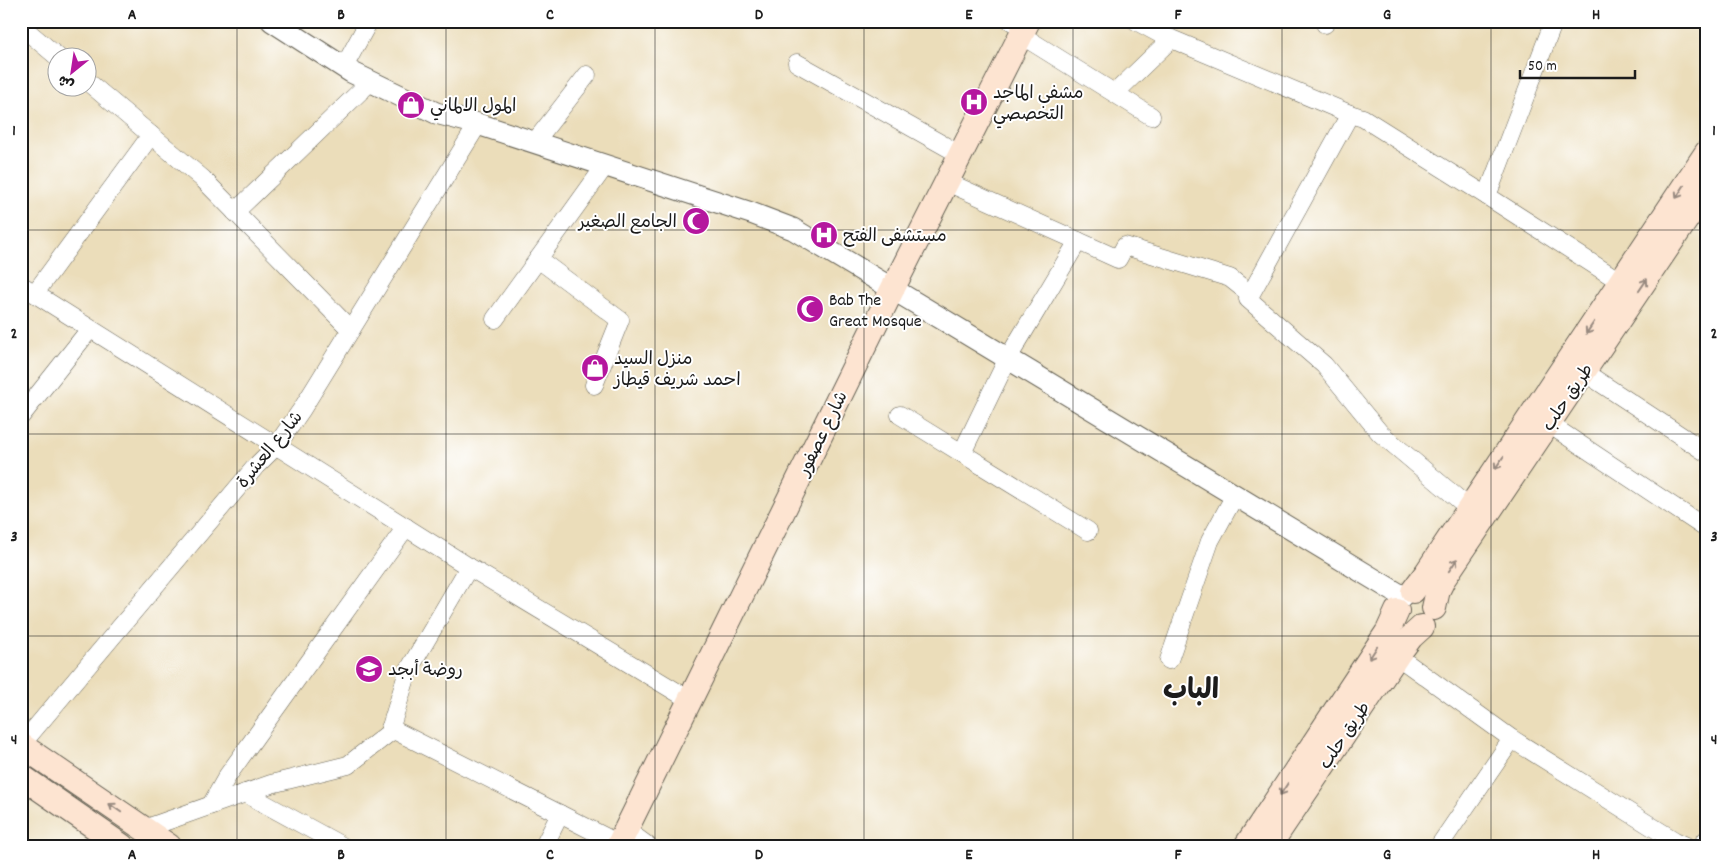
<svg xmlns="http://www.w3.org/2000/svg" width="1728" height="867" font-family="Dekko,'Playpen Sans Arabic',sans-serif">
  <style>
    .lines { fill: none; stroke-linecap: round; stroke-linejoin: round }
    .minor-casing { stroke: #646053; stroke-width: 19 }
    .tertiary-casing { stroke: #646053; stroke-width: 23 }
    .secondary-casing { stroke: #646053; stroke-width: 26 }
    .minor { stroke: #fff; stroke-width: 18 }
    .tertiary { stroke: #fff; stroke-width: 21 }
    .secondary { stroke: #fde4d1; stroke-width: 24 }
    .oneway { stroke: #988a80 }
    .grid { fill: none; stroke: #1c1c1c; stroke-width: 1; stroke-opacity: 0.55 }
    .labels { text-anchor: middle; stroke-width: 4; stroke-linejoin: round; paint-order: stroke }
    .poi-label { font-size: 18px; fill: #1c1c1c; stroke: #fff; text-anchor: start }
    .street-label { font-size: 18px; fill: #1c1c1c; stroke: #fff }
    .town-label { font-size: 28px; font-weight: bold; fill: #1c1c1c; stroke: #fff }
    .neatline { fill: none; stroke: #1c1c1c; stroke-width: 2 }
    .grid-label { font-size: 16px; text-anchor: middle; font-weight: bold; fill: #1c1c1c }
  </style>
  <rect width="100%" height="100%" fill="#fff"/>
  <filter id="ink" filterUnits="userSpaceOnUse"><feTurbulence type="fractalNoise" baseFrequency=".02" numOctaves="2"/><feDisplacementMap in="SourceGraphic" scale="10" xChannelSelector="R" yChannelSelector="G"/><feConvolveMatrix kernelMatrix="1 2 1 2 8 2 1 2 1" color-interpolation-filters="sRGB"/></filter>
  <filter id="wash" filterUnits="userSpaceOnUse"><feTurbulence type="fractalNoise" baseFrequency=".0096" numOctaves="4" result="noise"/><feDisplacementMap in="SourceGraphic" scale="20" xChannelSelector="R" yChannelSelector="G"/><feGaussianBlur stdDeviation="1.12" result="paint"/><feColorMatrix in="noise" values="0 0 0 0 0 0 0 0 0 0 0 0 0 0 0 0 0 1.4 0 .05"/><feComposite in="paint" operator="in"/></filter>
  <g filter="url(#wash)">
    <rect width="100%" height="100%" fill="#ebddba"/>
  </g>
  <g filter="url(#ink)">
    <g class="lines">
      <g class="minor-casing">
        <g id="minor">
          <path d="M1011 21 1025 28"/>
          <path d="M1136 21 1162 35 1350 114"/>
          <path d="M1554 21 1487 196 1621 282"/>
          <path d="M1325 24 1326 21"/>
          <path d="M21 26 59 58"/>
          <path d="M1021 35 1151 116"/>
          <path d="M797 63 961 155"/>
          <path d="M344 67 369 21"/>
          <path d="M88 82 203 179 351 330"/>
          <path d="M1115 93 1171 39"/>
          <path d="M534 143 587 75"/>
          <path d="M947 182 1118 259 1125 246 1230 278 1250 294"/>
          <path d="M235 212 371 81"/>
          <path d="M538 259 620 320 594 385"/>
          <path d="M21 285 469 567 690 700"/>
          <path d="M35 293 151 135"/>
          <path d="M495 319 605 166"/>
          <path d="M1584 372 1707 453"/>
          <path d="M900 415 1088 531"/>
          <path d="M21 416 90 329"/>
          <path d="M1549 424 1707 529"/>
          <path d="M962 453 1008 358 1078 241"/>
          <path d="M1469 508 1380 433 1324 365 1248 299 1350 114 1363 118 1487 196"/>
          <path d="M1397 656 1512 739 1675 841 1686 846"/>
          <path d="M1169 660 1210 541 1235 495"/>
          <path d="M390 728 619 844"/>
          <path d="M21 745 256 466 277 445 302 409 478 124"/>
          <path d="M245 793 342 846"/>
          <path d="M211 805 228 775 406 527"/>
          <path d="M144 829 271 784 348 765 389 733 408 671 469 567"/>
          <path d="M626 830 648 846"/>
          <path d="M544 846 560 814"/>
          <path d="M1439 846 1512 739"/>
          <path d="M1701 846 1707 839"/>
        </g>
      </g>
      <g class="tertiary-casing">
        <path id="tertiary" d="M272 21 351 72 436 113 478 124 751 213 793 229 1402 596"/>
      </g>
      <g class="secondary-casing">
        <g id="secondary">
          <path d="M1413 591 1427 572 1707 152"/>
          <path d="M1434 608 1438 590 1444 578 1707 189"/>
          <path d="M21 745 169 846"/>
          <path d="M21 776 122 846"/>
          <path d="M618 846 893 288 1028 21"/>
          <path d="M1246 846 1388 631 1397 611"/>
          <path d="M1269 846 1397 656 1411 637 1422 627"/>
        </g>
      </g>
      <use href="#minor" class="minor"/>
      <use href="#tertiary" class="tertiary"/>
      <use href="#secondary" class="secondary"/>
    </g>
    <defs><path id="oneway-shaft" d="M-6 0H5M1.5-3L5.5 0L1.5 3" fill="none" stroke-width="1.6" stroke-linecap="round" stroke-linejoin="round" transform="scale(1.25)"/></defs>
    <g class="oneway">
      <use href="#oneway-shaft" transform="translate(1680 192) rotate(123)"/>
      <use href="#oneway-shaft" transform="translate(1643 285) rotate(-56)"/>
      <use href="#oneway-shaft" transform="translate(1590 328) rotate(124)"/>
      <use href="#oneway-shaft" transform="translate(1499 463) rotate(124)"/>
      <use href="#oneway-shaft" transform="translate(1453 565) rotate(-56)"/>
      <use href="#oneway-shaft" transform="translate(1373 653) rotate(123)"/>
      <use href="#oneway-shaft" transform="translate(1284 789) rotate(123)"/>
      <use href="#oneway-shaft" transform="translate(115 808) rotate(-145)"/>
    </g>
  </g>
  <path class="grid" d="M237 21V846M446 21V846M655 21V846M864 21V846M1073 21V846M1282 21V846M1491 21V846M21 230H1707M21 434H1707M21 636H1707"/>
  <defs>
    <g id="hospital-disc" transform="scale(1.4375)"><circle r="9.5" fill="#b5179e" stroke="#fff"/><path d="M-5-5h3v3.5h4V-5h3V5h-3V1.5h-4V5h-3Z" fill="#fff"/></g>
    <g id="shop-disc" transform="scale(1.4375)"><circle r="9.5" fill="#b5179e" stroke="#fff"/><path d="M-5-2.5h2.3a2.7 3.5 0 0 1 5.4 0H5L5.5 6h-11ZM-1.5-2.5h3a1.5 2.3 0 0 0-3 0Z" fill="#fff"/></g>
    <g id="mosque-disc" transform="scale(1.4375)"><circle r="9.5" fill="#b5179e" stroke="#fff"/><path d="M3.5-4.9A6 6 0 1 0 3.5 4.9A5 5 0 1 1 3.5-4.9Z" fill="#fff"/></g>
    <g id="school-disc" transform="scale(1.4375)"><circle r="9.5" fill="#b5179e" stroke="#fff"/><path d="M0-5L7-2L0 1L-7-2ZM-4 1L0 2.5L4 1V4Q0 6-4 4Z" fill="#fff"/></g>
  </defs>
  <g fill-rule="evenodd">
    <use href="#hospital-disc" x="974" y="102"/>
    <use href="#shop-disc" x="411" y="105"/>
    <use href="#mosque-disc" x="696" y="221"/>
    <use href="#hospital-disc" x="824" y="235"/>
    <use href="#mosque-disc" x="810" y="309"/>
    <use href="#shop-disc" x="595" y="368"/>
    <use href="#school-disc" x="369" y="669"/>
  </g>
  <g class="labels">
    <g class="poi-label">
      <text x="993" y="98">مشفى الماجد<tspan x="993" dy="21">التخصصي</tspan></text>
      <text x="430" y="111">المول الالماني</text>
      <text x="677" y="227" text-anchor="end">الجامع الصغير</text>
      <text x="843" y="241">مستشفى الفتح</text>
      <text x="829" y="305">Bab The<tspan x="829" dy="21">Great Mosque</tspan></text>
      <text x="614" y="364">منزل السيد<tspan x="614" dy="21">احمد شريف قيطاز</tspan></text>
      <text x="388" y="675">روضة أبجد</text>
    </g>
    <g class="street-label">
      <text transform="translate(1567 397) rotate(-56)" y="6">طريق حلب</text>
      <text transform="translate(822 433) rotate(-64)" y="6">شارع عصفور</text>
      <text transform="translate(269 449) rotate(-51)" y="6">شارع العشرة</text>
      <text transform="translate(1344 735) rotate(-56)" y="6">طريق حلب</text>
    </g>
    <g class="town-label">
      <text x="1191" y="698">الباب</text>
    </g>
  </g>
  <rect width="1728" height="867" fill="none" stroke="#fff" stroke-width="55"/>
  <g transform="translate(72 72) rotate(210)"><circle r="24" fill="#ffffff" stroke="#a4a4a4"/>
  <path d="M0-4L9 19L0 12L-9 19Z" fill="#b5179e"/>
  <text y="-8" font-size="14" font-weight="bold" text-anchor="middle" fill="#1c1c1c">ش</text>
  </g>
  <path d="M1520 70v8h115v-8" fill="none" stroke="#1c1c1c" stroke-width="2.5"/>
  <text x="1528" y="70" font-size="15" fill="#1c1c1c" stroke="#ffffff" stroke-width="4" paint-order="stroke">50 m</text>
  <rect x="28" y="28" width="1672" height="812" class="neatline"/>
  <g class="grid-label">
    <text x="132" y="19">A</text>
    <text x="341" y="19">B</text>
    <text x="550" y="19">C</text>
    <text x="759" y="19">D</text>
    <text x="969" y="19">E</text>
    <text x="1178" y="19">F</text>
    <text x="1387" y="19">G</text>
    <text x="1596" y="19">H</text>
    <text x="14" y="135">1</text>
    <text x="1714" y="135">1</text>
    <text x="14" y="338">2</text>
    <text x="1714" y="338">2</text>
    <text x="14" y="541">3</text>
    <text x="1714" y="541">3</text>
    <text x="14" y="744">4</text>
    <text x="1714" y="744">4</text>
    <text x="132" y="859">A</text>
    <text x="341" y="859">B</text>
    <text x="550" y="859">C</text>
    <text x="759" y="859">D</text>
    <text x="969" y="859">E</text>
    <text x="1178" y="859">F</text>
    <text x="1387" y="859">G</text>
    <text x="1596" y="859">H</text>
  </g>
</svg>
